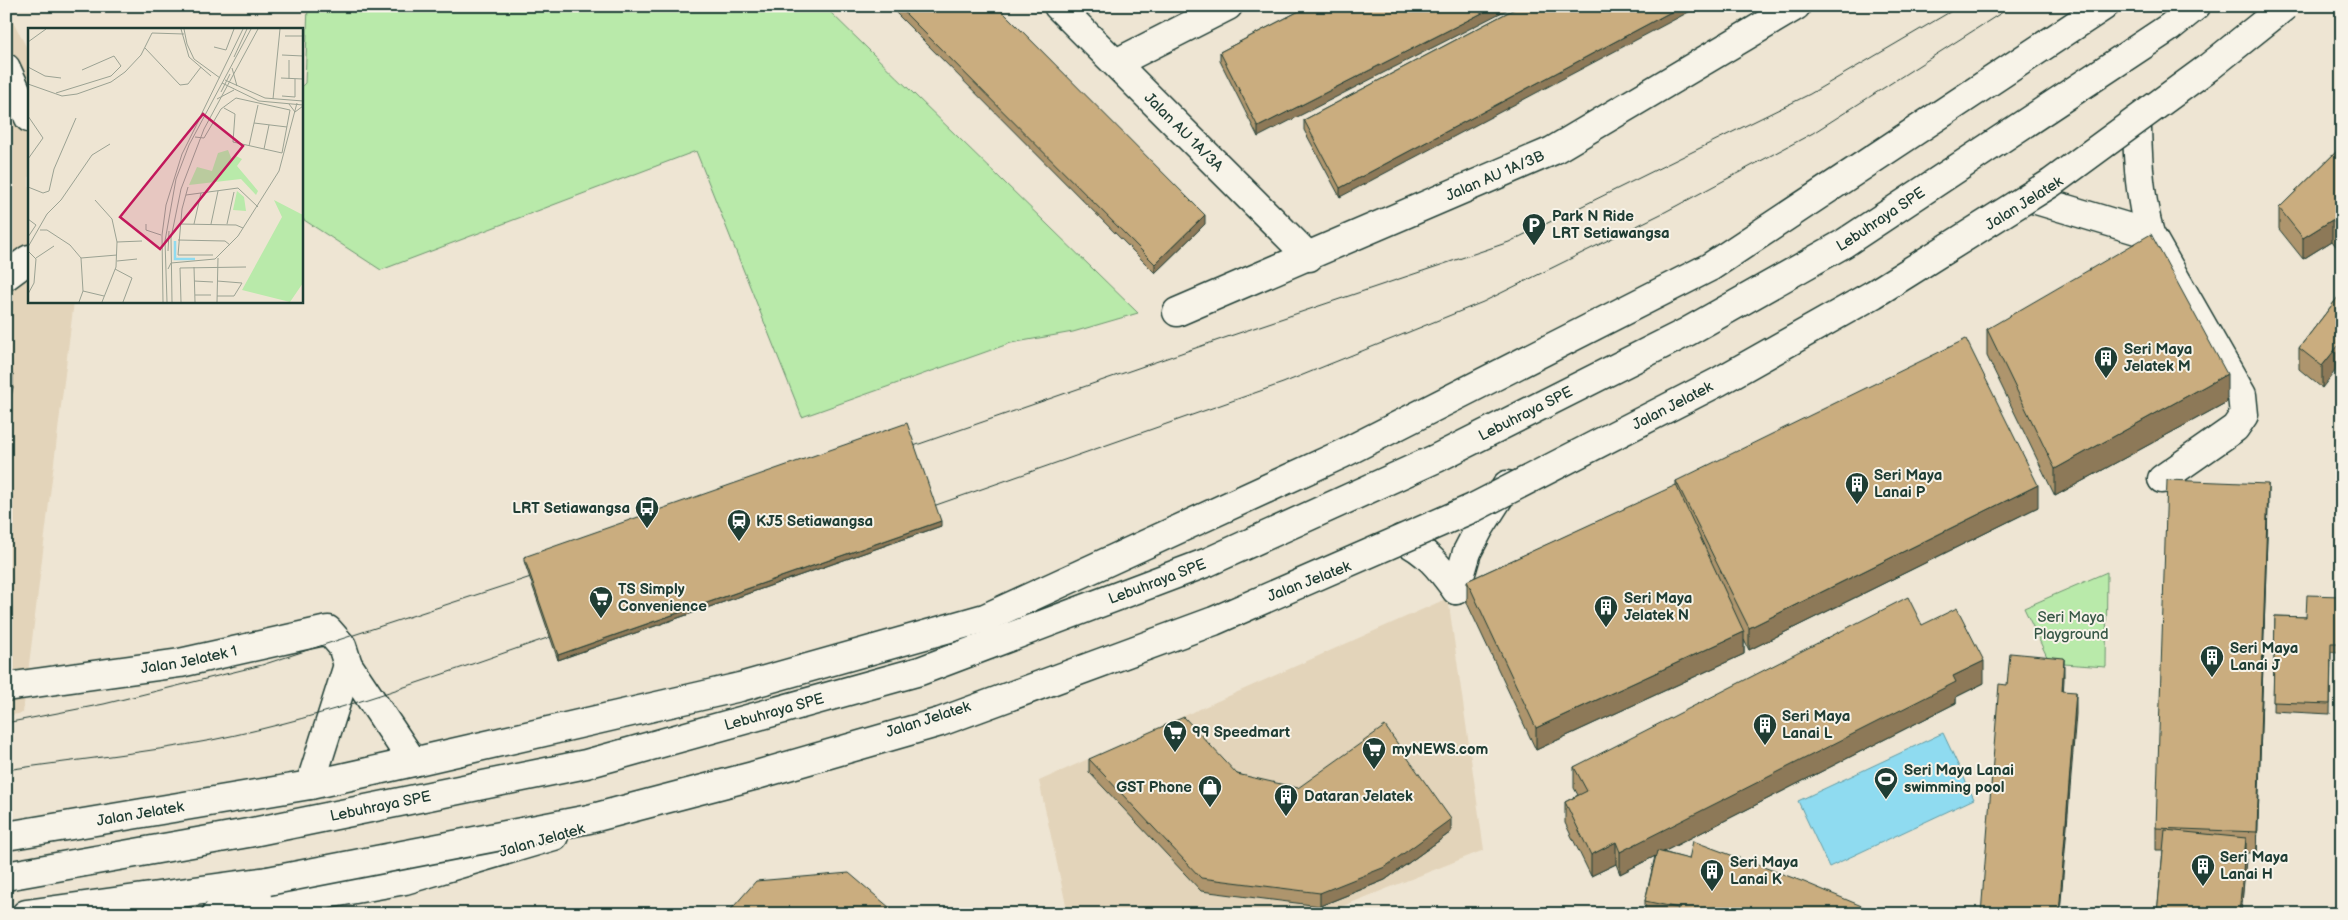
<svg xmlns="http://www.w3.org/2000/svg" width="2348" height="920" font-family="'Balsamiq Sans',sans-serif">
  <style>
    .built { fill: #e3d4ba }
    .green { fill: #b9eaaa; stroke: #6c946f }
    .water { fill: #8fdbf0; stroke: #629ca5 }
    .lines { fill: none; stroke-linecap: round; stroke-linejoin: round }
    .street-casing { stroke: #1f3d34; stroke-width: 31 }
    .primary-casing { stroke: #1f3d34; stroke-width: 31 }
    .highway-casing { stroke: #1f3d34; stroke-width: 31 }
    .street { stroke: #f7f3e8; stroke-width: 28 }
    .primary { stroke: #f7f3e8; stroke-width: 28 }
    .highway { stroke: #f7f3e8; stroke-width: 28 }
    .tram { stroke: #1f3d34; stroke-width: 1 }
    .highway-bridge-casing { stroke: #1f3d34; stroke-width: 31; stroke-linecap: butt }
    .highway-bridge { stroke: #f7f3e8; stroke-width: 28 }
    .wall { fill: #ae956d; stroke: #1f3d34 }
    .shaded-wall { fill: #8d7959; stroke: #1f3d34 }
    .building { fill: #caad7f; stroke: #1f3d34 }
    .labels { text-anchor: middle; stroke-width: 4; stroke-linejoin: round; paint-order: stroke }
    .street-label { font-size: 15px; fill: #1f3d34; stroke: #f7f3e8 }
    .poi-label { font-size: 15px; font-weight: bold; fill: #1f3d34; stroke: #f7f3e8; text-anchor: start }
    .park-label { font-size: 15px; fill: #365746; stroke: #f7f3e8 }
    .inset-river { fill: none; stroke: #8fdbf0; stroke-width: 2.5 }
    .inset-road { fill: none; stroke: #9ba293; stroke-width: 1 }
    .view { fill: #c2185b; fill-opacity: 0.15; stroke: #c2185b; stroke-width: 2.5 }
    .inset-edge { fill: none; stroke: #1f3d34; stroke-width: 2.5 }
  </style>
  <rect width="100%" height="100%" fill="#eee5d3"/>
  <filter id="ink" filterUnits="userSpaceOnUse"><feTurbulence type="fractalNoise" baseFrequency=".02" numOctaves="2"/><feDisplacementMap in="SourceGraphic" scale="10" xChannelSelector="R" yChannelSelector="G"/><feConvolveMatrix kernelMatrix="1 2 1 2 8 2 1 2 1" color-interpolation-filters="sRGB"/></filter>
  <g filter="url(#ink)">
    <g class="built">
      <path d="M6 8 29 52V301H74L23 713 6 716Z"/>
      <path d="M1448 598 1484 850 1323 914H1068L1039 781Z"/>
    </g>
    <g class="green">
      <path d="M308 6H824L1138 313 1073 332 1011 343 802 417 696 151 381 270 301 218V87L305 83Z"/>
      <path d="M2107 572 2106 667 2050 663 2024 608Z"/>
    </g>
    <path class="water" d="M1943 733 1974 799 1829 867 1798 801Z"/>
    <g class="lines">
      <g class="street-casing">
        <g id="street">
          <path id="s1" d="M1058 6 1309 257"/>
          <path d="M1116 63 1228 6"/>
          <path d="M6 68 29 118"/>
          <path d="M2137 129C2138 165 2140 199 2150 234L2242 395 2244 415 2235 428 2162 479"/>
          <path d="M2033 199 2150 234"/>
          <path d="M6 276 29 259"/>
          <path id="s2" d="M1177 312 1552 151 1796 6"/>
          <path d="M1401 539C1426 550 1440 568 1456 590"/>
          <path d="M1456 590 1467 552 1479 529 1507 485"/>
          <path id="s3" d="M6 687 180 663 328 630 342 646 348 665 413 762"/>
          <path d="M310 785 348 665"/>
        </g>
      </g>
      <g class="primary-casing">
        <g id="primary">
          <path id="s4" d="M6 836 310 785 413 762 740 687 985 618 1342 454 1710 267 2104 6"/>
          <path d="M216 914 405 880 554 836"/>
        </g>
      </g>
      <g class="highway-casing">
        <g id="highway">
          <path id="s5" d="M6 876 248 833 586 764 920 671 1208 562 1437 458 1687 332 1843 244 2170 27 2196 6"/>
          <path d="M26 914 268 881"/>
        </g>
      </g>
      <use href="#street" class="street"/>
      <use href="#primary" class="primary"/>
      <use href="#highway" class="highway"/>
      <g class="tram">
        <path d="M902 450 1233 335 1509 242 1810 94 1960 6"/>
        <path d="M922 510 1283 383 1483 302 1665 212 1813 133 2012 6"/>
        <path d="M6 723 104 704 262 665 543 573"/>
        <path d="M6 770C74 760 144 753 212 740 332 716 447 672 562 633"/>
      </g>
      <g class="highway-bridge-casing">
        <g id="highway-bridge">
          <path id="s6" d="M268 881 589 819 753 776 940 722 1214 621 1473 508 1718 382 1874 294 2051 183 2209 67 2285 6"/>
        </g>
      </g>
      <use href="#highway-bridge" class="highway-bridge"/>
    </g>
    <g class="wall">
      <path d="M896 6H997L1205 224 1155 273 896 13Z"/>
      <path d="M1309 6 1258 137 1220 61V52Z"/>
      <path d="M1520 6 1340 197 1304 130V120Z"/>
      <path d="M2342 146V254L2332 241 2303 259 2279 229V208Z"/>
      <path d="M2342 292 2322 388 2299 369V348Z"/>
      <path d="M1987 329 2227 402 2055 496 1987 356Z"/>
      <path d="M1676 481 2038 507 1749 650 1744 640V654L1536 750 1467 603V581L1676 486Z"/>
      <path d="M2268 505 2257 853H2246L2241 914H2157L2163 850H2156V828Z"/>
      <path d="M941 526 558 660 524 561V557Z"/>
      <path d="M2342 596V652H2331L2330 714 2273 711 2275 616 2306 617Z"/>
      <path d="M1922 625 1984 683 1956 697V703L1663 852 1875 914H1645V901L1655 856 1620 874 1616 864 1591 876 1565 823V802L1578 795 1574 788V767Z"/>
      <path d="M1089 759 1237 774 1451 832 1385 880 1320 906 1201 891 1089 772Z"/>
    </g>
    <g class="shaded-wall">
      <path d="M1496 6H1514L1258 137V127Z"/>
      <path d="M1682 6H1700L1340 197V188Z"/>
      <path d="M1205 215V224L1155 273V264Z"/>
      <path d="M2332 220V241L2303 259V238Z"/>
      <path d="M2342 341V362L2322 388V366Z"/>
      <path d="M13 374V387L6 422V409Z"/>
      <path d="M2227 374V402L2055 496V469Z"/>
      <path d="M2268 484V505L2257 853V832Z"/>
      <path d="M2038 485V507L1749 650V628Z"/>
      <path d="M941 521V526L558 660V655Z"/>
      <path d="M1744 632V654L1536 750V728Z"/>
      <path d="M2064 658V680L2062 712V691Z"/>
      <path d="M1984 661V683L1956 697V703L1620 874V852L1953 676Z"/>
      <path d="M2076 692V714L2060 914H2059Z"/>
      <path d="M1451 819V832L1385 880 1320 906V893Z"/>
      <path d="M2246 838V860L2241 914H2239Z"/>
      <path d="M1616 842V864L1591 876V855Z"/>
    </g>
    <g class="building">
      <path d="M898 6H997L1205 215 1155 264Z"/>
      <path d="M1309 6H1496L1258 127 1220 52Z"/>
      <path d="M1520 6H1682L1340 188 1304 120Z"/>
      <path d="M2342 146V233L2332 220 2303 238 2279 208Z"/>
      <path d="M2151 234 2227 374 2055 469 1987 329Z"/>
      <path d="M2342 292V341L2322 366 2299 348Z"/>
      <path d="M1966 339 2038 485 1749 628 1676 481Z"/>
      <path d="M13 374 6 409V375Z"/>
      <path d="M907 423 941 521 558 655 524 557Z"/>
      <path d="M2167 480 2268 484 2257 832 2156 828Z"/>
      <path d="M1676 485 1744 632 1536 728 1467 581Z"/>
      <path d="M2307 595 2342 596V643H2331L2330 704 2273 702 2275 616 2306 617Z"/>
      <path d="M1908 597 1922 625 1957 608 1984 661 1953 676 1956 682 1620 852 1616 842 1591 855 1565 802 1587 791 1574 767Z"/>
      <path d="M2010 653 2064 658 2062 691 2076 692 2059 914H1981L1999 684 2007 685Z"/>
      <path d="M1184 717 1237 774 1298 788 1385 726 1451 819 1385 867 1320 893 1201 878 1089 759Z"/>
      <path d="M2165 830 2246 838 2239 914H2157Z"/>
      <path d="M1693 841 1804 882 1864 907 1875 914H1677L1678 908 1645 901 1657 851 1689 859Z"/>
      <path d="M849 873 897 914H727L756 881Z"/>
    </g>
  </g>
  <defs>
    <g id="parking-pin" transform="scale(1.25)"><path d="M0 17L-7.5 6A9.5 9.5 0 1 1 7.5 6Z" fill="#1f3d34" stroke="#f7f3e8"/><path d="M-3.5-5.5H1a3.5 3.5 0 0 1 0 7H-1V5.5H-3.5ZM-1-3.4V-.6H.8a1.4 1.4 0 0 0 0-2.8Z" fill="#fff"/></g>
    <g id="building-pin" transform="scale(1.25)"><path d="M0 17L-7.5 6A9.5 9.5 0 1 1 7.5 6Z" fill="#1f3d34" stroke="#f7f3e8"/><path d="M-4-6H4V6H1V3H-1V6H-4ZM-2.5-4.3h1.7v1.8h-1.7ZM.8-4.3h1.7v1.8H.8ZM-2.5-1h1.7V.8h-1.7ZM.8-1h1.7V.8H.8Z" fill="#fff"/></g>
    <g id="bus-pin" transform="scale(1.25)"><path d="M0 17L-7.5 6A9.5 9.5 0 1 1 7.5 6Z" fill="#1f3d34" stroke="#f7f3e8"/><path d="M-5-6H5V4H4V6H2V4H-2V6H-4V4H-5ZM-3.5-4V0h7V-4ZM-3.5 1.2v1.5H-2V1.2ZM2 1.2v1.5H3.5V1.2Z" fill="#fff"/></g>
    <g id="station-pin" transform="scale(1.25)"><path d="M0 17L-7.5 6A9.5 9.5 0 1 1 7.5 6Z" fill="#1f3d34" stroke="#f7f3e8"/><path d="M-3-6H3Q5-6 5-4V2Q5 4 3 4L4.5 6H3L1.5 4h-3L-3 6H-4.5L-3 4Q-5 4-5 2V-4Q-5-6-3-6ZM-3.5-4v3h7v-3ZM-3.5 1v1.5H-2V1ZM2 1v1.5H3.5V1Z" fill="#fff"/></g>
    <g id="supermarket-pin" transform="scale(1.25)"><path d="M0 17L-7.5 6A9.5 9.5 0 1 1 7.5 6Z" fill="#1f3d34" stroke="#f7f3e8"/><path d="M-6-5.5h2.5l.6 2H6L4.5 2H-2.5L-4.4-4H-6ZM-1.5 3.2a1.3 1.3 0 1 0 .1 0ZM3 3.2a1.3 1.3 0 1 0 .1 0Z" fill="#fff"/></g>
    <g id="stadium-pin" transform="scale(1.25)"><path d="M0 17L-7.5 6A9.5 9.5 0 1 1 7.5 6Z" fill="#1f3d34" stroke="#f7f3e8"/><path d="M0-5a6.5 5 0 1 0 0 10a6.5 5 0 1 0 0-10ZM-3.5-1.8h7v3.6h-7Z" fill="#fff"/></g>
    <g id="shop-pin" transform="scale(1.25)"><path d="M0 17L-7.5 6A9.5 9.5 0 1 1 7.5 6Z" fill="#1f3d34" stroke="#f7f3e8"/><path d="M-5-2.5h2.3a2.7 3.5 0 0 1 5.4 0H5L5.5 6h-11ZM-1.5-2.5h3a1.5 2.3 0 0 0-3 0Z" fill="#fff"/></g>
  </defs>
  <g fill-rule="evenodd">
    <use href="#parking-pin" x="1534" y="225"/>
    <use href="#building-pin" x="2106" y="358"/>
    <use href="#building-pin" x="1857" y="484"/>
    <use href="#bus-pin" x="647" y="508"/>
    <use href="#station-pin" x="739" y="521"/>
    <use href="#supermarket-pin" x="601" y="598"/>
    <use href="#building-pin" x="1606" y="607"/>
    <use href="#building-pin" x="2212" y="657"/>
    <use href="#building-pin" x="1765" y="725"/>
    <use href="#supermarket-pin" x="1175" y="732"/>
    <use href="#supermarket-pin" x="1374" y="749"/>
    <use href="#stadium-pin" x="1886" y="779"/>
    <use href="#shop-pin" x="1210" y="787"/>
    <use href="#building-pin" x="1286" y="796"/>
    <use href="#building-pin" x="2203" y="866"/>
    <use href="#building-pin" x="1712" y="871"/>
  </g>
  <g class="labels">
    <g class="street-label">
      <text dy="5" stroke="none"><textPath href="#s1" startOffset="178">Jalan AU 1A/3A</textPath></text>
      <text dy="5" stroke="none"><textPath href="#s2" startOffset="346">Jalan AU 1A/3B</textPath></text>
      <text transform="translate(2024 203) rotate(-32)" y="5">Jalan Jelatek</text>
      <text dy="5" stroke="none"><textPath href="#s5" startOffset="2001">Lebuhraya SPE</textPath></text>
      <text dy="5" stroke="none"><textPath href="#s6" startOffset="1490">Jalan Jelatek</textPath></text>
      <text dy="5" stroke="none"><textPath href="#s5" startOffset="1596">Lebuhraya SPE</textPath></text>
      <text dy="5" stroke="none"><textPath href="#s5" startOffset="1191">Lebuhraya SPE</textPath></text>
      <text transform="translate(1309 581) rotate(-21)" y="5">Jalan Jelatek</text>
      <text dy="5" stroke="none"><textPath href="#s3" startOffset="185">Jalan Jelatek 1</textPath></text>
      <text dy="5" stroke="none"><textPath href="#s5" startOffset="786">Lebuhraya SPE</textPath></text>
      <text transform="translate(928 719) rotate(-18)" y="5">Jalan Jelatek</text>
      <text dy="5" stroke="none"><textPath href="#s5" startOffset="381">Lebuhraya SPE</textPath></text>
      <text dy="5" stroke="none"><textPath href="#s4" startOffset="136">Jalan Jelatek</textPath></text>
      <text transform="translate(542 840) rotate(-16)" y="5">Jalan Jelatek</text>
    </g>
    <g class="poi-label">
      <text x="1552" y="221">Park N Ride<tspan x="1552" dy="17">LRT Setiawangsa</tspan></text>
      <text x="2124" y="354">Seri Maya<tspan x="2124" dy="17">Jelatek M</tspan></text>
      <text x="1874" y="480">Seri Maya<tspan x="1874" dy="17">Lanai P</tspan></text>
      <text x="630" y="513" text-anchor="end">LRT Setiawangsa</text>
      <text x="756" y="526">KJ5 Setiawangsa</text>
      <text x="618" y="594">TS Simply<tspan x="618" dy="17">Convenience</tspan></text>
      <text x="1624" y="603">Seri Maya<tspan x="1624" dy="17">Jelatek N</tspan></text>
      <text x="2230" y="653">Seri Maya<tspan x="2230" dy="17">Lanai J</tspan></text>
      <text x="1782" y="721">Seri Maya<tspan x="1782" dy="17">Lanai L</tspan></text>
      <text x="1192" y="737">99 Speedmart</text>
      <text x="1392" y="754">myNEWS.com</text>
      <text x="1904" y="775">Seri Maya Lanai<tspan x="1904" dy="17">swimming pool</tspan></text>
      <text x="1192" y="792" text-anchor="end">GST Phone</text>
      <text x="1304" y="801">Dataran Jelatek</text>
      <text x="2220" y="862">Seri Maya<tspan x="2220" dy="17">Lanai H</tspan></text>
      <text x="1730" y="867">Seri Maya<tspan x="1730" dy="17">Lanai K</tspan></text>
    </g>
    <g class="park-label">
      <text x="2071" y="622">Seri Maya<tspan x="2071" dy="17">Playground</tspan></text>
    </g>
  </g>
  <g transform="translate(28 28)">
    <rect width="275" height="275" fill="#eee5d3"/>
    <path d="M200 122 204 132 208 128 214 131 209 138 230 163 228 167 213 151 161 157 169 139 184 143 190 125ZM209 163 216 169 218 183 205 182ZM246 172 275 187V255L262 274 214 262 254 189Z" fill="#b9eaaa"/>
    <path class="inset-river" d="M147 213V231H167"/>
    <path class="inset-road" d="M153 1 161 29 183 48M156 1 159 16 166 31 192 50M257 8H275M0 14 18 1M186 19 198 22 206 1M117 20 152 57 160 56 173 39M254 27 275 28M206 29 219 1M0 39 17 48 33 50M204 40 209 58M253 50 275 51M261 51V32M197 52 237 70 275 73M194 55 231 73 275 77M0 56 34 68 49 66 83 54 97 44 113 27 124 5 156 6M193 64 202 46M28 65 83 48 93 38 86 28 54 42M254 68 267 69V51M189 71 206 62M245 71 252 1M261 76 267 84 275 78M196 80 207 86 205 114 254 125M173 87 215 1M0 88 15 110 0 131M226 95 259 99M167 109 176 110 193 81 208 70 262 82 254 125M221 118 230 77M236 121 241 97M0 159 15 165 21 163 26 141 48 90M160 159 154 181 150 227H185M158 167 210 160 230 179M67 172 84 191 89 214 88 239 74 274M0 191 8 197 0 209M118 196V202L133 207M152 196 208 197 215 200M166 196 173 165M183 196 190 163M199 196 206 164M12 202H19L42 217 53 230M150 212 197 213 202 217M89 214 114 213M0 219 19 186 33 172 64 127 82 116M0 223 8 231 6 255 0 266M140 223 141 203M8 230 26 218M53 230 89 227M89 233 109 231M166 239 167 274M87 241 104 250 95 274M140 241 143 235 187 231 210 208 251 143 269 75M166 253 185 254M55 263 76 268M167 267H183M189 268H206L214 255 189 253M51 274 55 263 53 230M135 274 134 207 138 177 154 126 175 84M139 274 137 213 148 151 161 117 223 1M144 274 143 210 153 161 176 101 230 1M153 274 152 240 218 239M189 274 190 230"/>
    <path class="view" d="M175 86 215 118 132 221 92 189Z"/>
    <rect width="275" height="275" class="inset-edge"/>
  </g>
  <rect width="2348" height="920" fill="none" stroke="#f7f3e8" stroke-width="25"/>
  <rect x="12" y="12" width="2323" height="895" fill="none" stroke="#1f3d34" stroke-width="2" filter="url(#ink)"/>
</svg>
